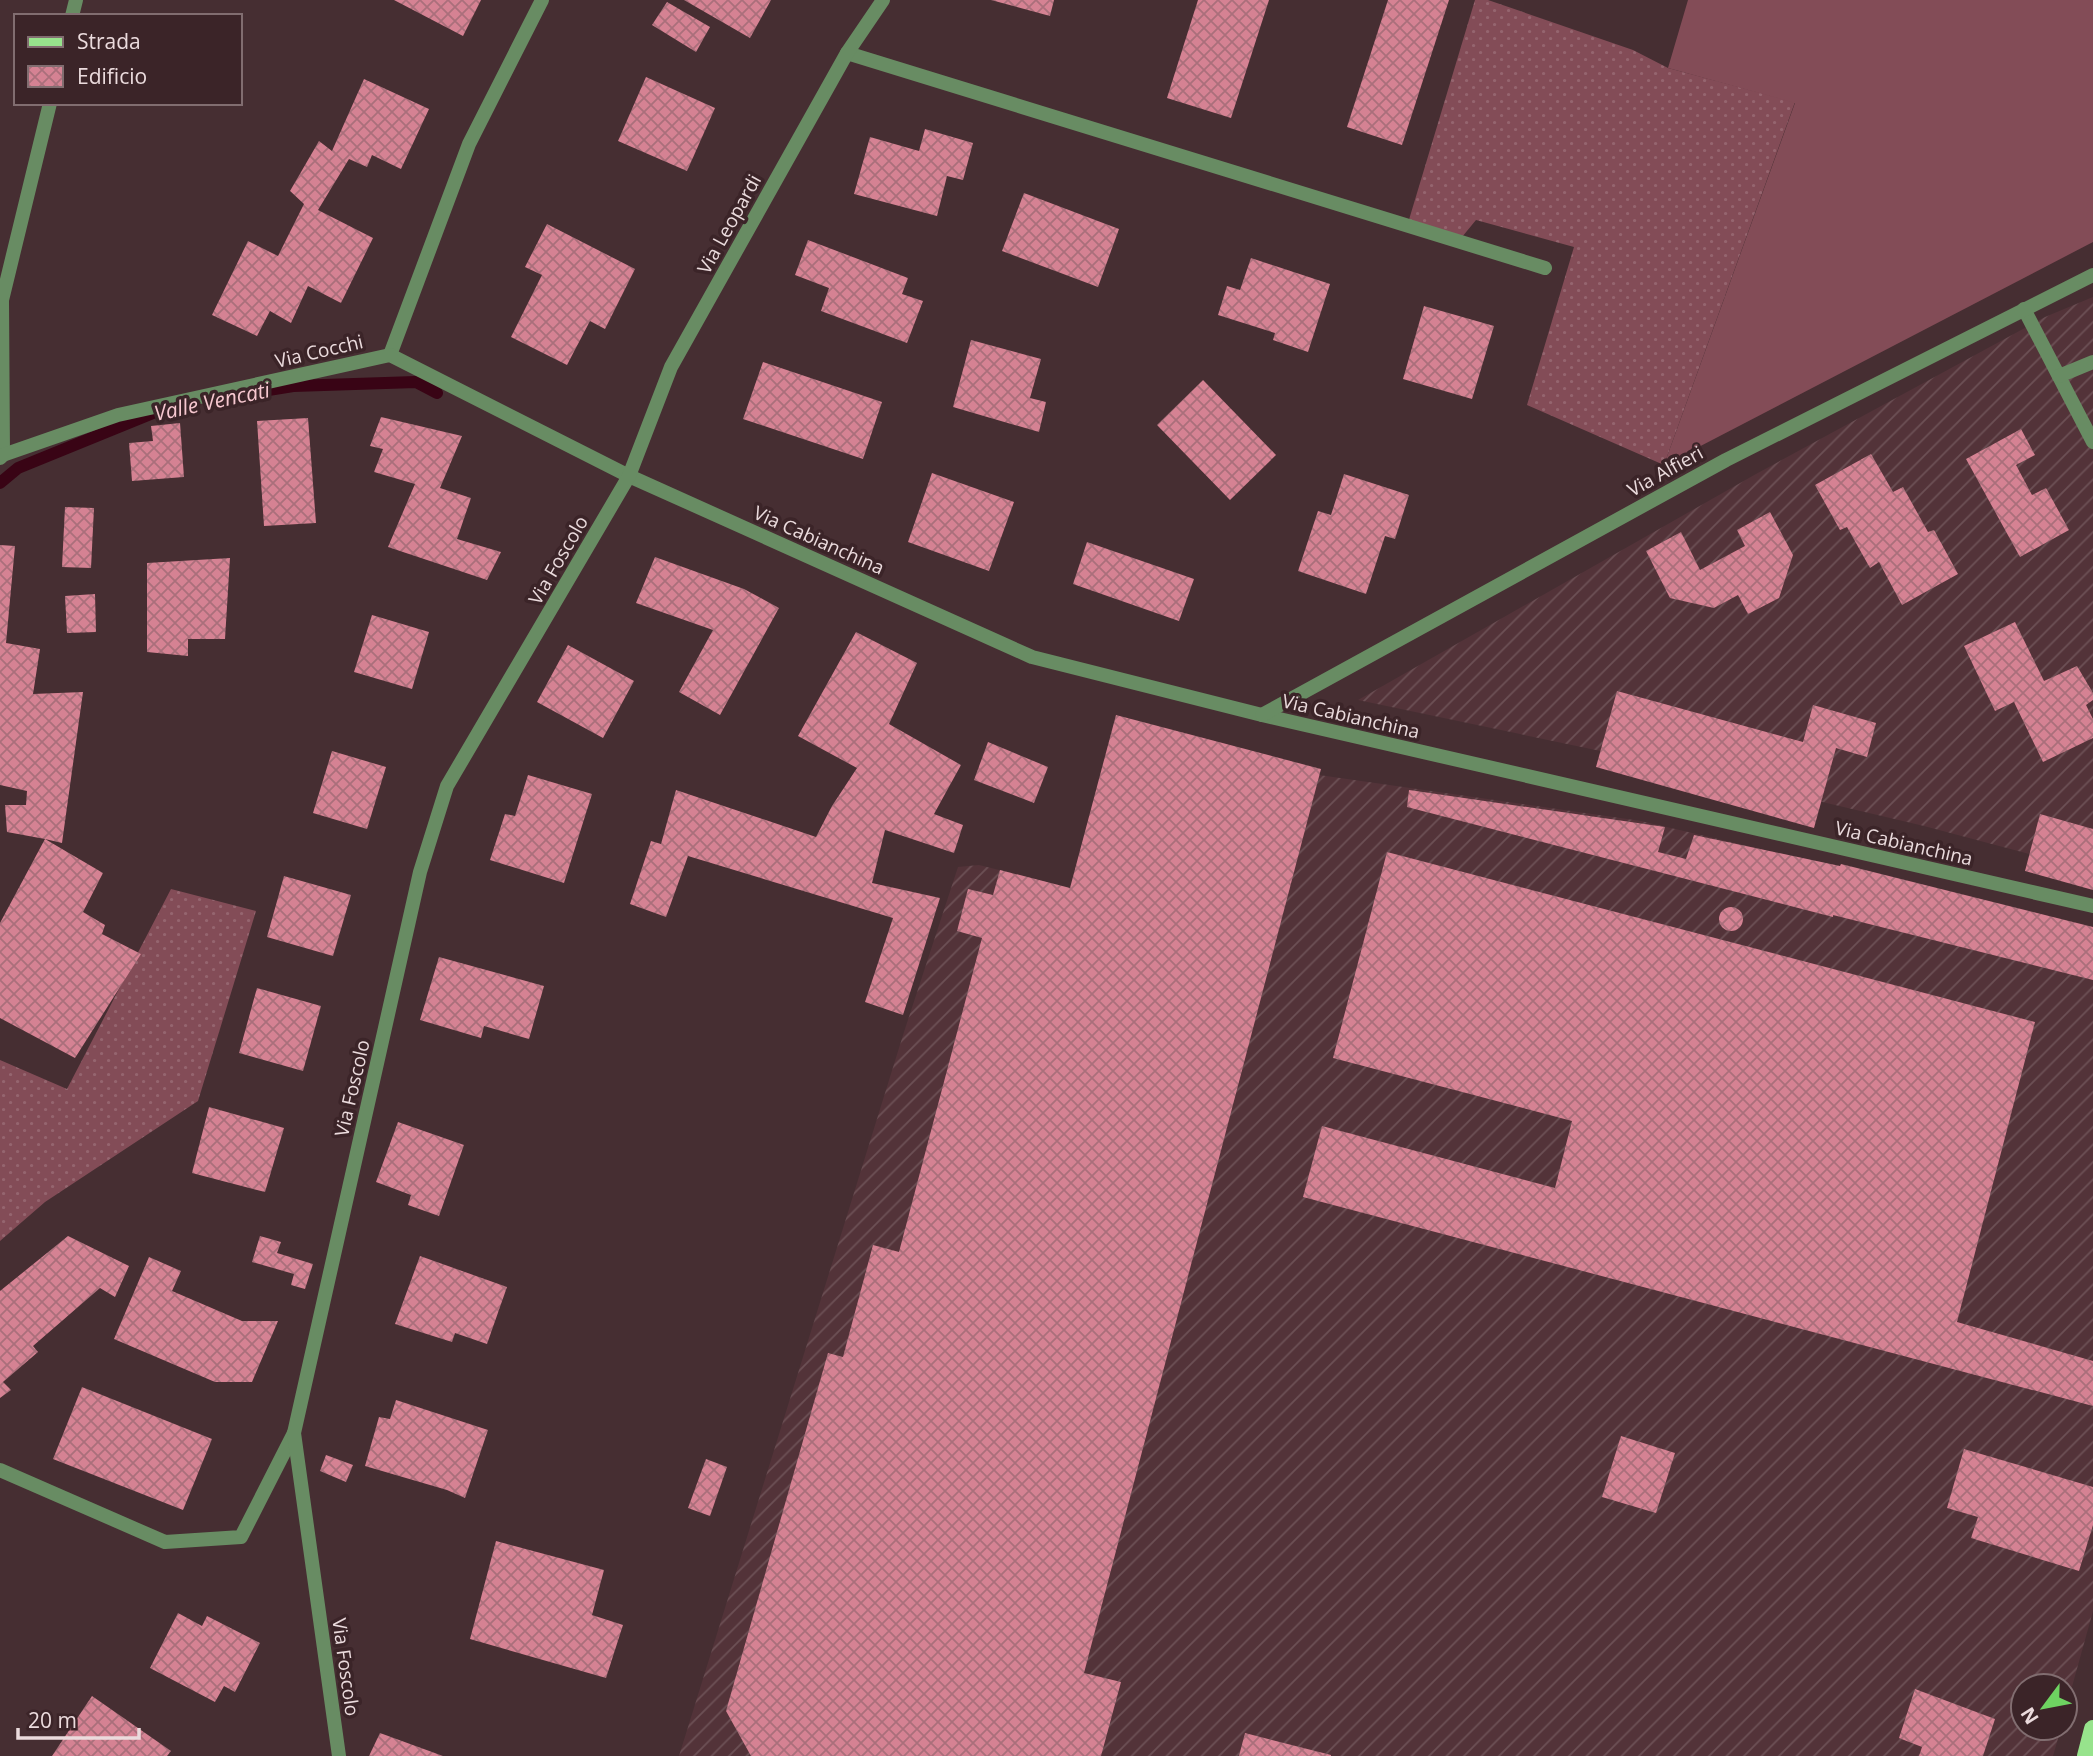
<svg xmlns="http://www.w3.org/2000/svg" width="2093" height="1756" font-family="'Open Sans',sans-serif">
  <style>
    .industrial { fill: url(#industrial-furrows) }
    .grass { fill: url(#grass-dots) }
    .pitch { fill: #834c57 }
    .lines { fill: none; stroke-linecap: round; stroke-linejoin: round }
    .stream { stroke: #390415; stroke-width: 12 }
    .building { fill: url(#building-cross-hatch) }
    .service { stroke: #688c63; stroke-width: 14 }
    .minor { stroke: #688c63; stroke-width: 14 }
    .primary { stroke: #97e38c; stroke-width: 18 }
    .labels { text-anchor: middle; stroke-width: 7; stroke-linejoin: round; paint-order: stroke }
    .street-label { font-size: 19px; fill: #ebdbdd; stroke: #3b2428 }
    .water-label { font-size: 21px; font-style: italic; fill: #f7c8d0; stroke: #3b2428 }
  </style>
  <defs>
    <pattern id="industrial-furrows" width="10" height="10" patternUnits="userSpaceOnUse" patternTransform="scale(1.75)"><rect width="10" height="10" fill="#533339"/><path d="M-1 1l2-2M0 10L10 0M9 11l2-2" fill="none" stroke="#6c5055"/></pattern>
    <pattern id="grass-dots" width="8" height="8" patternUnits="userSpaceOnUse" patternTransform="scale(1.75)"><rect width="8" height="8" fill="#834c57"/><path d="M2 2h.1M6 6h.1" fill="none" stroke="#95656f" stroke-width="1.8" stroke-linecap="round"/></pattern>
    <pattern id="building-cross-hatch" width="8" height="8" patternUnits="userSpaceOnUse" patternTransform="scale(1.75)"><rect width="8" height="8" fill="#d58293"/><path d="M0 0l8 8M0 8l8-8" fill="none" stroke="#aa6f7b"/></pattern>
  </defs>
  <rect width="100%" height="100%" fill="#462e32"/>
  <g class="industrial">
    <path d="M2093 297V871L1924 826 1653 762 1358 700 1756 474 2045 317Z"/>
    <path d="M1305 773 1641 821 1910 884 2093 934V1611L2065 1712V1686H2023V1728H2061L2053 1756H679L904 1032 958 867 979 865 1070 888Z"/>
  </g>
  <g class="grass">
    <path d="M1475 0H1488L1633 50 1668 68 1795 102 1664 465 1527 405 1574 247 1476 220 1462 237 1408 223Z"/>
    <path d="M171 889 256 911 198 1101 45 1202 0 1241V1060L67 1089Z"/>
  </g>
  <path class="pitch" d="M1688 0H2093V242L1664 465 1795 103 1668 68Z"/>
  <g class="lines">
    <g class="stream">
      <path d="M238 395 293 386 416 382 437 393"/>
      <path d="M0 483 18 468 158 411"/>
    </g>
  </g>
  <g class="building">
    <path d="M394 0H481L463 36Z"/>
    <path d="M684 0H771L750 38Z"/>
    <path d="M991 0H1054L1050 16Z"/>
    <path d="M1198 0H1269L1231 118 1167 98Z"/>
    <path d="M1388 0H1449L1402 145 1347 127Z"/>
    <path d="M667 2 710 27 696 52 652 25Z"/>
    <path d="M646 77 715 108 687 171 618 141Z"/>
    <path d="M364 79 429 109 401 169 372 155 367 167 349 159 318 210 373 238 341 303 308 286 291 323 270 311 257 336 212 315 248 241 278 256 304 204 290 191 319 141 332 151Z"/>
    <path d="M925 129 973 143 963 180 947 176 937 216 854 194 870 137 919 151Z"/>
    <path d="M1024 193 1119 229 1098 287 1002 251Z"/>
    <path d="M547 224 635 269 605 329 590 321 567 365 511 337 542 275 525 267Z"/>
    <path d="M808 240 908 278 902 294 923 301 907 343 821 311 829 288 795 275Z"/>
    <path d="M1251 258 1330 284 1308 352 1273 340 1275 333 1218 315 1227 286 1240 290Z"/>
    <path d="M1424 306 1494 326 1472 399 1403 379Z"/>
    <path d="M971 340 1041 359 1030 398 1046 402 1039 432 953 407Z"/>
    <path d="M763 362 882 402 863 459 743 419Z"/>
    <path d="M1203 380 1276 455 1230 500 1157 425Z"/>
    <path d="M381 417 462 436 440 488 471 498 457 539 501 552 487 580 388 547 415 484 374 472 383 449 370 446Z"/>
    <path d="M308 418 316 523 264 526 257 421Z"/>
    <path d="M180 423 184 477 132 481 129 443 153 441 151 426Z"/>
    <path d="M2021 429 2035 455 2016 465 2032 495 2046 488 2069 530 2020 557 1966 459Z"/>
    <path d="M1871 454 1893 492 1903 487 1928 532 1934 530 1958 574 1902 605 1879 562 1870 568 1847 527 1840 530 1815 485Z"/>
    <path d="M932 473 1014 502 989 571 908 542Z"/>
    <path d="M1344 474 1409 495 1395 539 1385 536 1366 594 1298 571 1318 511 1331 515Z"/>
    <path d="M65 507 94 508 91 568 62 567Z"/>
    <path d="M1770 512 1793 555 1779 598 1748 614 1738 595 1714 608 1670 598 1646 551 1681 532 1700 570 1745 546 1737 530Z"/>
    <path d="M1087 542 1194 579 1179 621 1073 584Z"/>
    <path d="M0 545 15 546 6 643 40 649 33 694 83 692 62 843 45 839 103 873 83 912 105 925 102 934 141 954 75 1058 0 1018V923L45 839 7 832 5 805H26L27 791 0 785Z"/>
    <path d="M655 557 744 589 779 608 720 715 679 692 713 630 636 603Z"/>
    <path d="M230 558 225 639H188V656L147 652V563Z"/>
    <path d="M95 594 96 632 67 633 65 596Z"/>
    <path d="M372 615 429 632 412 689 354 672Z"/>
    <path d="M2015 622 2044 681 2077 666 2093 693V700L2086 705 2093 719V738L2043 762 2014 702 1995 711 1964 646Z"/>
    <path d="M856 632 917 663 889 724 961 765 934 814 963 825 954 853 885 830 872 883 940 898 903 1015 865 1002 893 918 688 856 666 917 630 904 651 841 661 844 676 790 816 837 832 806 857 768 798 736Z"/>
    <path d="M568 645 634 681 603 738 537 702Z"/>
    <path d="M1617 691 1803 742 1813 705 1876 723 1867 757 1836 748 1814 828 1596 767Z"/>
    <path d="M1116 715 1321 769 1084 1673 1121 1682 1101 1756H751L726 1711 828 1353 843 1357 873 1245 899 1252 982 938 957 931 968 889 993 895 1000 870 1070 888Z"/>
    <path d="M988 742 1048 767 1034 803 974 780Z"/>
    <path d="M332 751 386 767 367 829 313 813Z"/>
    <path d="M528 775 592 794 564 883 490 860 505 814 515 816Z"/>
    <path d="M1409 790 1665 827 1658 852 1686 859 1694 835 1840 866 1841 864 2093 927V980L1833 915V917L1407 807Z"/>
    <path d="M2040 814 2093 829V890L2025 871Z"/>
    <path d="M1387 852 2035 1022 1957 1322 2093 1361V1406L1303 1197 1322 1126 1555 1188 1572 1121 1333 1058Z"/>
    <path d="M284 876 351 895 333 956 267 937Z"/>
    <circle cx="1731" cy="919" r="12"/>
    <path d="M439 957 544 986 529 1039 484 1026 481 1038 420 1020Z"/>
    <path d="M257 988 321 1006 303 1071 239 1053Z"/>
    <path d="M209 1107 284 1128 265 1192 192 1173Z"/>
    <path d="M398 1122 464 1145 439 1216 408 1205 411 1195 376 1182Z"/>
    <path d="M68 1236 129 1266 115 1297 100 1288 33 1346 38 1352 3 1382 11 1390 0 1398V1291Z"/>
    <path d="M260 1236 281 1242 277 1253 313 1264 305 1289 291 1285 294 1274 252 1262Z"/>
    <path d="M420 1256 507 1287 487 1344 455 1333 452 1342 395 1324Z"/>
    <path d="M149 1257 181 1271 172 1291 242 1321H278L252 1382H215L114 1339Z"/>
    <path d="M82 1387 212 1439 183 1510 53 1459Z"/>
    <path d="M396 1400 488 1430 465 1498 447 1490 365 1466 379 1417 390 1419Z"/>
    <path d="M1621 1436 1675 1453 1656 1513 1602 1497Z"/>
    <path d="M1964 1449 2093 1487V1525L2079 1571 1971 1538 1978 1517 1947 1508Z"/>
    <path d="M326 1455 353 1465 346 1482 320 1471Z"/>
    <path d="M706 1459 727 1467 710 1516 688 1508Z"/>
    <path d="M496 1541 604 1570 592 1615 623 1625 606 1678 470 1639Z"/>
    <path d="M178 1613 202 1626 207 1616 260 1643 235 1692 224 1686 215 1702 150 1668Z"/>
    <path d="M1915 1689 1995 1719 1983 1756H1919L1922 1747 1899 1738Z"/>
    <path d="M92 1696 171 1751 167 1756H52Z"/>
    <path d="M380 1733 443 1756H369Z"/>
    <path d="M1245 1733 1331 1755V1756H1239Z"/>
  </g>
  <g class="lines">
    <g class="service">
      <path d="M2024 309 2093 442"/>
      <path d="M2059 376 2093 362"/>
    </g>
    <g class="minor">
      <path d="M72 16 76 0"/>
      <path d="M847 53 1545 268"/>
      <path d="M390 355 469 144 542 0"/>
      <path d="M3 455 2 300 50 103"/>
      <path d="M0 458 3 455 118 415 390 355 629 476 1032 657 1262 715 2093 906"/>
      <path d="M1262 715 1726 460 2093 275"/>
      <path d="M0 1470 165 1542 241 1537 294 1433"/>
      <path d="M339 1756 294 1433 420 872 447 786 629 476 671 367 847 53 883 0"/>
    </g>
    <path class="primary" d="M2086 1756 2093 1729"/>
  </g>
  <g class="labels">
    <g class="street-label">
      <text transform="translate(729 224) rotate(-61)" y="7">Via Leopardi</text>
      <text transform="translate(319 351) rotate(-13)" y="7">Via Cocchi</text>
      <text transform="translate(1665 471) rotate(-29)" y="7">Via Alfieri</text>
      <text transform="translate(819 540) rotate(24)" y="7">Via Cabianchina</text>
      <text transform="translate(558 560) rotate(-60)" y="7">Via Foscolo</text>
      <text transform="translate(1351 716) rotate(13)" y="7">Via Cabianchina</text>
      <text transform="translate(1904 843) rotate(13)" y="7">Via Cabianchina</text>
      <text transform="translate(352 1088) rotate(-77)" y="7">Via Foscolo</text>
      <text transform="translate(346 1667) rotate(82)" y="7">Via Foscolo</text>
    </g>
    <g class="water-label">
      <text transform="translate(212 402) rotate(-12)" y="7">Valle Vencati</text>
    </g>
  </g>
  <rect x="14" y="14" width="228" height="91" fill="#3b2428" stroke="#816d70" stroke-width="2"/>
  <rect x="28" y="37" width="35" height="10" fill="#97e38c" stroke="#816d70" stroke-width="2"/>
  <text x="77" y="49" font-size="21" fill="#ebdbdd">Strada</text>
  <rect x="28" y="66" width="35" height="21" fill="url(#building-cross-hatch)" stroke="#816d70" stroke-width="2"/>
  <text x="77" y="84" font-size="21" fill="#ebdbdd">Edificio</text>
  <g transform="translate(2044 1707) rotate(238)"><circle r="33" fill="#3b2428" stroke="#816d70" stroke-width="2"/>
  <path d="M0-5L12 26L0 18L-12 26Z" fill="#6ed361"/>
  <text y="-10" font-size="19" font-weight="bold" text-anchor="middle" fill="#ebdbdd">N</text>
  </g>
  <path d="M18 1728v10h121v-10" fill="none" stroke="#ebdbdd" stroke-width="3.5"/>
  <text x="28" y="1728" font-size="21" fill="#ebdbdd" stroke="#3b2428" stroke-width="5" paint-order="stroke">20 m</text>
</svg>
